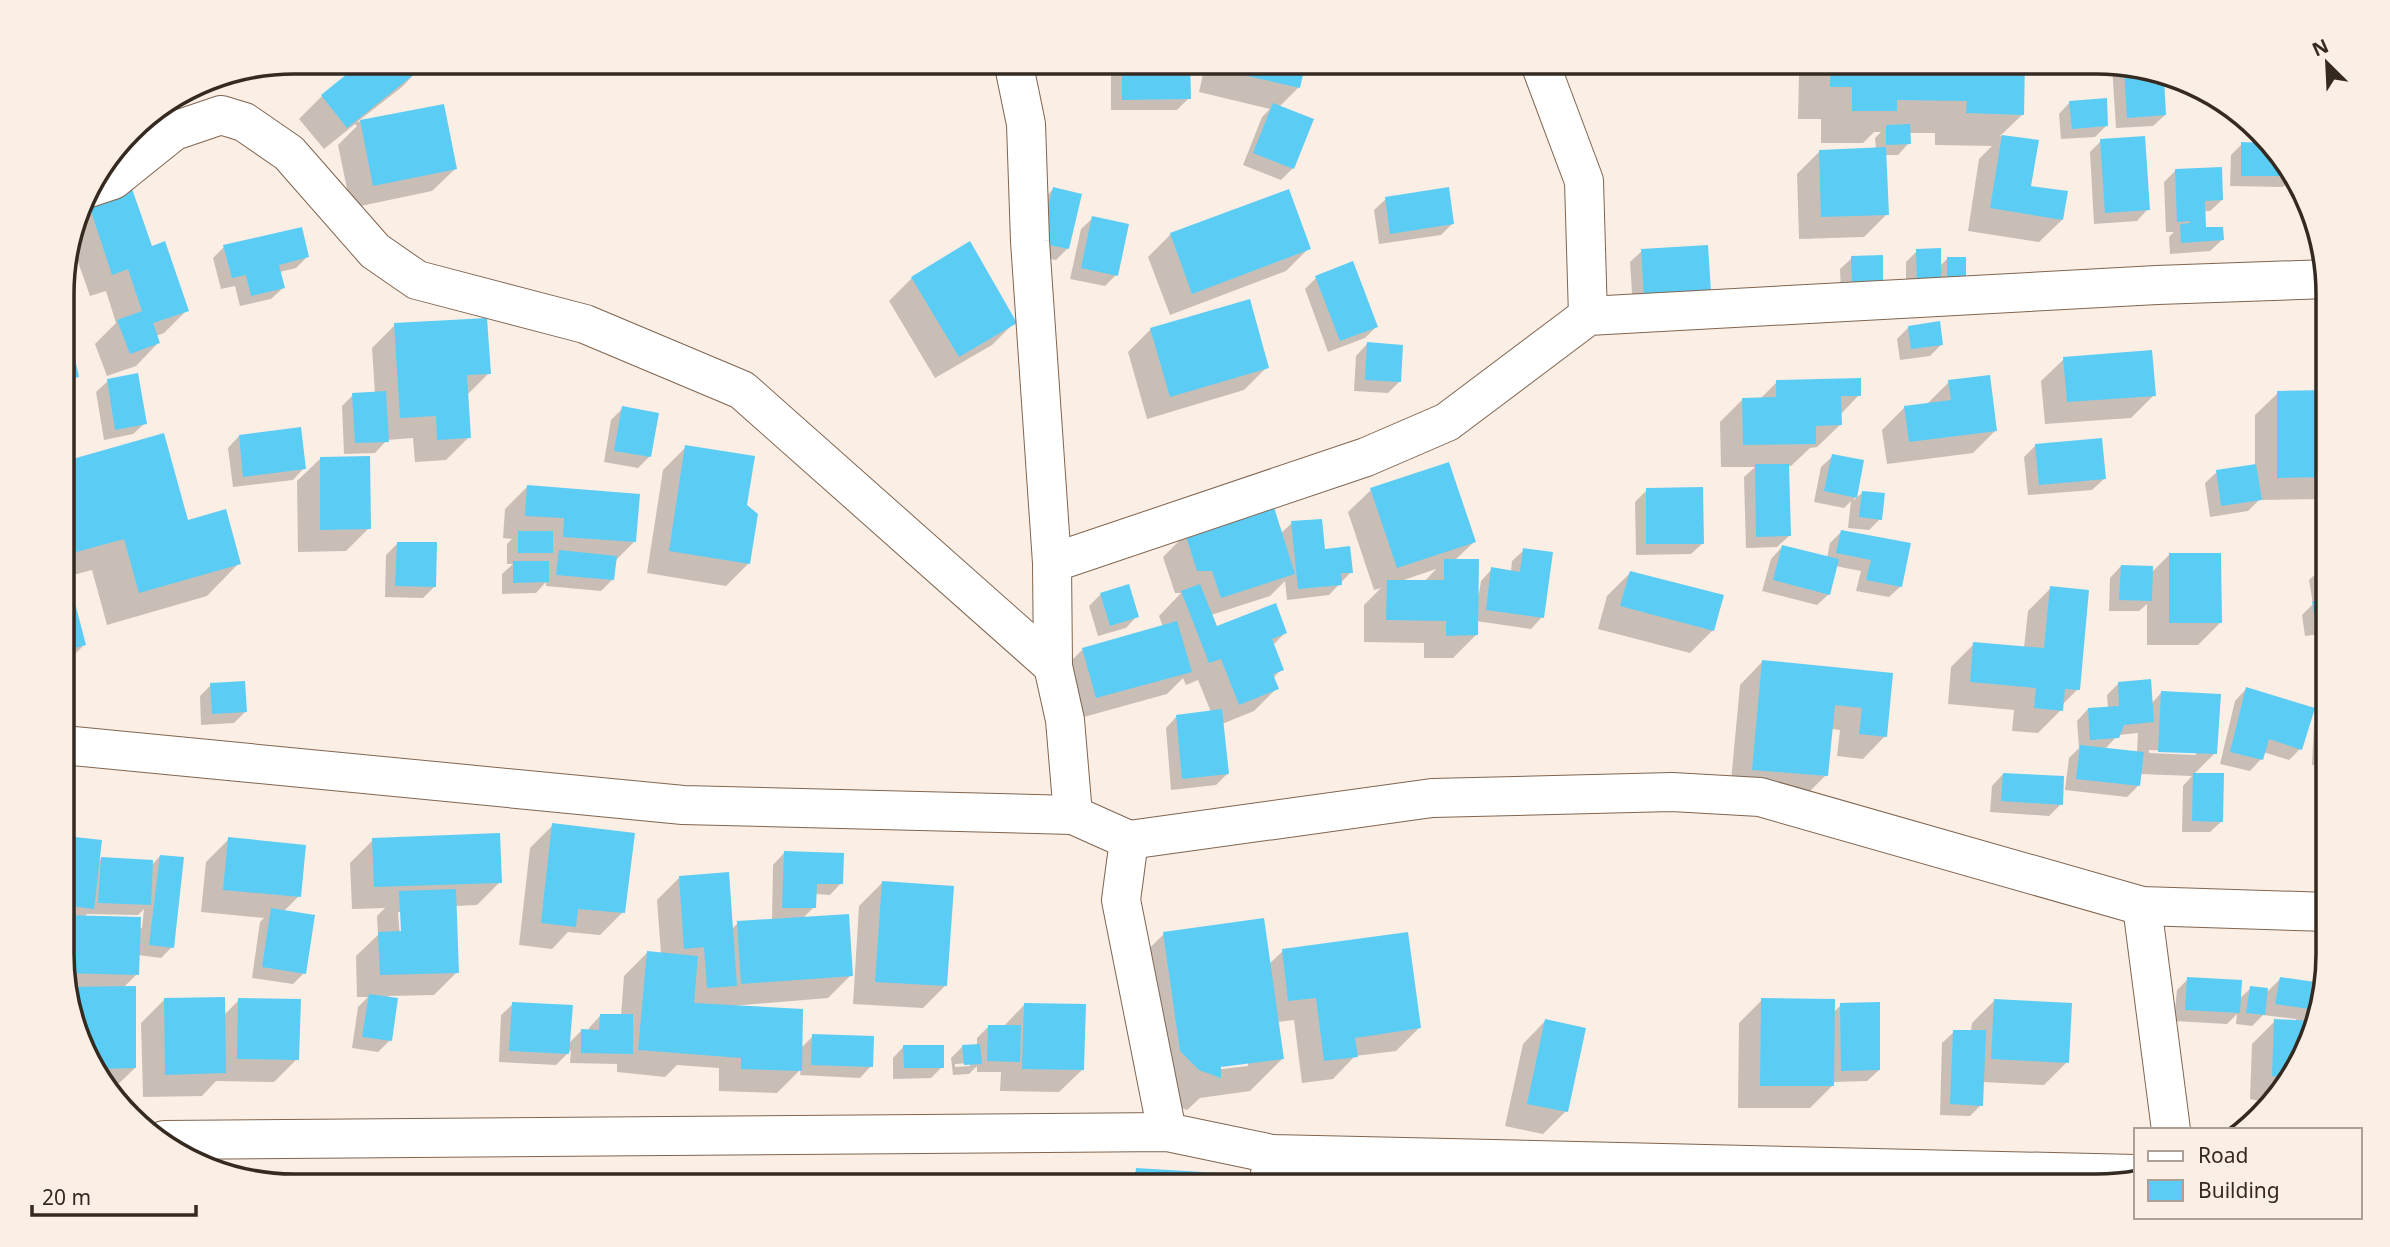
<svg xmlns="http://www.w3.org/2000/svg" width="2390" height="1247" font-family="'Noto Sans',sans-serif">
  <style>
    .shadow { fill: #0003; fill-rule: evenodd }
    .building { fill: #5bcdf5 }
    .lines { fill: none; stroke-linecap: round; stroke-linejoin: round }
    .street-casing { stroke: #80654f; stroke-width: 40 }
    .secondary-casing { stroke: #80654f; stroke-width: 40 }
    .street { stroke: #fff; stroke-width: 38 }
    .secondary { stroke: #fff; stroke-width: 38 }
    .rim { fill: none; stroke: #352a20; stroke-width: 3.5 }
  </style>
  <rect width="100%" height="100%" fill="#fbeee4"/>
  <g class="shadow">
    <path d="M1117 61H1189V98L1177 110H1111V68Z"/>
    <path d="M1206 61H1305L1298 88 1278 108 1293 168 1281 180 1243 165 1262 117 1270 109 1199 92Z"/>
    <path d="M1811 61H2024L2023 114 2000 136 2037 142 2029 187 2062 220 2039 242 1968 231 1979 159 1992 146 1935 145V133H1909V143L1898 155H1884L1887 214 1864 237 1799 239 1797 174 1820 151 1876 149 1875 138 1881 132H1874L1863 143H1821V119H1798L1799 74Z"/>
    <path d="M424 64 402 87 357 122 443 106 455 169 432 191 351 208 338 145 357 126 355 124 324 149 299 119 322 96Z"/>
    <path d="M2112 65 2162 77 2165 115 2153 126 2116 128Z"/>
    <path d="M2070 102 2106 126 2095 137 2061 139 2059 114Z"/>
    <path d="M2101 141 2148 209 2137 221 2094 224 2090 152Z"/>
    <path d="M2242 144H2267L2289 164 2294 176 2283 187 2230 186 2231 155Z"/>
    <path d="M2175 171 2222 200 2210 211H2204V229L2222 240 2210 251 2170 254 2169 237 2174 232H2166L2164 182Z"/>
    <path d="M1053 189 1068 248 1056 260 1029 254 1042 201Z"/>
    <path d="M1386 199 1453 223 1441 235 1379 244 1374 210Z"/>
    <path d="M88 200 187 310 164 333 156 336 158 343 136 366 107 376 95 344 116 323 106 291 90 296 71 242 81 207Z"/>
    <path d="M1093 218 1116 275 1105 286 1070 279 1081 229Z"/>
    <path d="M1171 234 1309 248 1286 271 1170 315 1148 257Z"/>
    <path d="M224 247 307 257 296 268 279 272 283 288 271 299 240 306 235 286 221 289 213 258Z"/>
    <path d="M1707 247 1633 308 1630 262 1642 251Z"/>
    <path d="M1917 251 1939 267 1947 259 1953 291 1906 292V262Z"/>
    <path d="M1881 257 1841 295 1840 269 1852 258Z"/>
    <path d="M912 278 1015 322 992 345 935 378 889 301Z"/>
    <path d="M1316 278 1376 327 1365 338 1328 352 1305 289Z"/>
    <path d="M395 325 489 373 466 396 469 437 446 460 415 462 413 438 387 440 375 453 344 454 342 406 353 395 375 394 372 348Z"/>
    <path d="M1909 327 1941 345 1930 356 1900 360 1897 339Z"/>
    <path d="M1151 329 1267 367 1244 390 1147 419 1128 352Z"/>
    <path d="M68 334 77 376 62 391V335Z"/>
    <path d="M1367 344 1400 381 1388 393 1354 391 1356 356Z"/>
    <path d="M2064 359 2154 395 2131 418 2045 424 2041 381Z"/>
    <path d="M108 381 145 423 133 434 104 440 96 392Z"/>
    <path d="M1777 382 1859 395 1840 415V425L1817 447 1810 448 1791 466H1788L1789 536 1777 547 1746 548 1744 477 1755 467H1721L1720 422 1742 400 1760 399Z"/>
    <path d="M1949 382 1996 430 1973 453 1887 464 1882 430 1905 407 1926 405Z"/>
    <path d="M2327 392 2328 534H2324L2323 503 2327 499 2259 500 2248 511 2210 517 2205 483 2217 472 2255 465V415L2278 393Z"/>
    <path d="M623 408 649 457 638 468 604 462 611 420Z"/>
    <path d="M239 436 304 468 293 480 233 487 228 448Z"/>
    <path d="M2036 445 2104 479 2092 490 2028 495 2024 457Z"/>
    <path d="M686 447 745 506 749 563 726 586 647 573 663 470Z"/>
    <path d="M1833 456 1862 462 1854 500 1862 493 1880 519 1869 530 1848 528 1851 501 1844 508 1814 502 1821 467Z"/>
    <path d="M320 459 369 528 346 551 298 552 297 481Z"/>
    <path d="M62 464 239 563 207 596 107 625 92 570 62 578Z"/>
    <path d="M528 486 634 542 614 562 612 580 601 591 546 586V582L536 593 502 594V574L513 564H507V544L512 539 503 538 505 509Z"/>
    <path d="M1371 490 1474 542 1454 561 1476 593H1479L1481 581 1492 569 1511 572 1512 561 1524 550 1542 617 1531 629 1476 621V635L1453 658H1424V643L1364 642V605L1381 588 1374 590 1348 512ZM1436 569 1424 582 1401 581Z"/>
    <path d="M1647 490 1703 543 1691 554 1636 555 1635 502Z"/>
    <path d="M1292 523 1351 572 1329 595 1287 600 1285 581 1270 596 1211 615 1216 628 1285 633 1273 645 1282 669 1273 678 1277 688 1254 711 1222 724 1227 774 1216 785 1171 790 1166 728 1177 716 1211 712 1198 680 1186 685 1183 678 1167 694 1073 720 1060 672 1083 649 1163 627 1159 616 1181 593H1175L1163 557 1186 534H1280Z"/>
    <path d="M1841 532 1901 586 1889 597 1856 591 1861 571 1835 566 1829 594 1817 605 1762 591 1771 559 1782 547 1827 558 1830 543Z"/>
    <path d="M397 544 434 587 423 598 385 597 386 555Z"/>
    <path d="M2169 555 2221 622 2198 645H2147V604L2139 611H2109L2110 578 2121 566 2151 573Z"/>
    <path d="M2328 568V633L2305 636 2302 615 2313 604 2309 580 2321 569Z"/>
    <path d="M1630 573 1713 630 1690 653 1598 629 1607 596Z"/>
    <path d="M1128 586 1137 616 1126 628 1098 636 1089 606 1100 595Z"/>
    <path d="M62 588 84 645 63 666Z"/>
    <path d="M2051 588 2078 689 2061 706V710L2038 733 2012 731 2014 710 1948 704 1951 667 1974 644 2024 648 2028 611Z"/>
    <path d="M1762 662 1891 674 1885 736 1863 759 1837 756 1840 730 1831 729 1826 775 1803 798 1730 792 1740 685Z"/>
    <path d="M2118 684 2151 704 2161 693 2215 753 2194 774 2222 821 2210 832H2182L2183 786 2192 776 2140 774 2138 786 2127 797 2065 790 2069 758 2079 748 2077 721 2088 709 2108 708 2107 695ZM2138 733 2137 753 2105 749 2118 735ZM2149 750 2196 752V755L2149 753Z"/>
    <path d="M211 685 245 712 234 723 201 725 200 696Z"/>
    <path d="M2246 689 2300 749 2289 760 2263 752 2261 759 2250 771 2220 764 2235 701Z"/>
    <path d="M2325 715H2328V828H2321L2325 766 2312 765 2314 726Z"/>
    <path d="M2003 774 2061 804 2049 816 1990 812 1992 786Z"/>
    <path d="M553 825 623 912 600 935 568 932 552 949 519 945 530 848Z"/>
    <path d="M66 838 97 863 101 859 151 866 160 856 172 947 161 958 138 955 137 974 123 988 135 1068 112 1090 107 1091 63 984V842ZM144 909 142 928 83 918 87 914 138 915Z"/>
    <path d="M229 839 299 896 283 912 304 973 293 984 252 978 260 922 264 918 201 912 206 862Z"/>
    <path d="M373 840 500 882 477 905 455 906 457 972 434 995 388 996 390 1040 378 1052 352 1048 358 1007 368 997H357L356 956 378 935 377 916 385 908 352 909 350 863ZM398 912H402L403 939H400Z"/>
    <path d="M784 853 841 883 830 895 815 894 814 907 803 918 851 975 828 998 730 1006 801 1048 813 1036 871 1066 860 1078 800 1075 801 1069 777 1093 719 1091V1068L677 1065 665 1077 617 1072V1064L570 1063 571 1050 556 1065 499 1062 501 1015 513 1004 568 1044 582 1030 589 1031V1028L600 1016H621L624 976 647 953 661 954 657 900 680 877 731 930 738 923 772 921 773 865Z"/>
    <path d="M882 883 946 985 923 1008 853 1004 859 906Z"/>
    <path d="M1164 934 1269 964 1283 951 1419 1028 1396 1051 1355 1056 1333 1079 1302 1083 1294 1020 1277 1022 1282 1059 1250 1091 1200 1098 1187 1110 1166 1102 1131 966ZM1248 1062V1066L1213 1070 1212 1067Z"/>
    <path d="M2188 979 2239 999 2251 988 2266 993 2280 979 2321 985 2305 1057 2265 1102 2250 1099 2252 1044 2275 1021 2296 1022V1019L2263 1015 2252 1026 2236 1024 2237 1014 2227 1024 2174 1021 2177 990Z"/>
    <path d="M164 1000 224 1015 239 1000 297 1059 274 1082 216 1081 202 1096 143 1097 141 1023Z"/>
    <path d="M1762 1000 1833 1013 1841 1005 1879 1070 1867 1081 1833 1082V1085L1810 1108H1738L1739 1023Z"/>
    <path d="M1994 1001 2067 1062 2044 1085 1982 1082 1981 1105 1970 1116 1940 1115 1942 1043 1954 1032H1971L1972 1023Z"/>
    <path d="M1025 1004 1082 1070 1059 1092 1000 1091 1001 1072H977V1066L969 1074 953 1075 951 1058 963 1046H977V1038L988 1027H1003ZM970 1063V1066L955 1067V1064Z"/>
    <path d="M1545 1021 1566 1111 1543 1134 1505 1126 1523 1044Z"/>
    <path d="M904 1046 942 1067 931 1078 893 1079V1058Z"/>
    <path d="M1137 1170 1216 1186H1125L1126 1181Z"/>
  </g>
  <g class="building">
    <path d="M363 61H424L427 64 347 128 321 95Z"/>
    <path d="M1122 61H1190L1191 99 1122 100Z"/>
    <path d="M1223 61H1306L1300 88 1221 70Z"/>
    <path d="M1830 61H2025L2024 115 1966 113 1967 101 1897 100V111H1852V87H1830Z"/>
    <path d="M2124 68 2164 77 2166 115 2127 118Z"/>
    <path d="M2107 98 2108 126 2072 129 2069 101Z"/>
    <path d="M1273 103 1314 119 1294 169 1253 153Z"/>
    <path d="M444 104 457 169 373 186 360 120Z"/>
    <path d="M1910 124 1911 144 1886 145V125Z"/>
    <path d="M2002 135 2039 140 2031 186 2068 191 2063 220 1990 208Z"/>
    <path d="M2145 136 2150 210 2105 213 2100 139Z"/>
    <path d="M2241 142 2265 143 2289 164 2294 176H2241Z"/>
    <path d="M1886 147 1889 215 1821 217 1819 150Z"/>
    <path d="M2222 167 2223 200 2205 201 2206 227H2223L2224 240 2181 243 2180 224 2190 223V221L2177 222 2175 169Z"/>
    <path d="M130 183 152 246 165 241 189 311 153 323 160 343 130 354 117 320 142 311 128 269 112 275 87 199Z"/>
    <path d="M1053 187 1082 194 1069 249 1039 243Z"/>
    <path d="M1449 187 1454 224 1390 234 1385 197Z"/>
    <path d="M1289 189 1311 249 1192 294 1170 233Z"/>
    <path d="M1092 216 1129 224 1118 276 1081 268Z"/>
    <path d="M302 227 309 257 279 265 285 288 251 296 246 275 232 278 223 245Z"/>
    <path d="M970 241 1017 323 959 357 911 277Z"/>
    <path d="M1708 245 1711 292 1644 297 1641 249Z"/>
    <path d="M1941 248V281L1917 282 1916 249Z"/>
    <path d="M1883 255V284L1852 285 1851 256Z"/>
    <path d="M1947 257H1966V280L1947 281Z"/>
    <path d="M1353 261 1378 327 1340 341 1315 276Z"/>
    <path d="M1250 299 1269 368 1170 397 1150 328Z"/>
    <path d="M487 318 491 374 467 375 471 438 437 440 436 416 400 418 394 323Z"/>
    <path d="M1940 321 1943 345 1911 349 1908 326Z"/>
    <path d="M69 332 79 377 62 380V333Z"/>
    <path d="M1367 342 1403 345 1401 382 1365 380Z"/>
    <path d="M2152 350 2156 396 2067 402 2063 357Z"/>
    <path d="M138 373 147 424 115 430 107 379Z"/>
    <path d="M1990 375 1997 431 1909 442 1904 406 1951 400 1948 380Z"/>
    <path d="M1861 378V396H1841L1842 425 1816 426V444L1743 445 1742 398 1776 397V380Z"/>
    <path d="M2327 390V477L2277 478V391Z"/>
    <path d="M386 391 389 442 355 443 352 393Z"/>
    <path d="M622 406 659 413 651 457 614 451Z"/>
    <path d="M301 427 306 469 243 477 239 435Z"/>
    <path d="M164 433 188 520 226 509 241 564 139 593 124 539 62 556V462Z"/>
    <path d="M2102 438 2106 479 2039 485 2035 444Z"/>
    <path d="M685 445 755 456 747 505 758 514 750 564 669 551Z"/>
    <path d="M1832 454 1864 460 1857 498 1824 491Z"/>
    <path d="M370 456 371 529 320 530V457Z"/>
    <path d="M1449 462 1476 542 1397 568 1370 488Z"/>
    <path d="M1755 464H1789L1791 536 1756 537Z"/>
    <path d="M2256 464 2262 500 2221 506 2216 470Z"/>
    <path d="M527 485 640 494 636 542 563 537 564 518 525 516Z"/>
    <path d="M1703 487 1704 544H1646V488Z"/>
    <path d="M1862 491 1885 493 1882 520 1859 517Z"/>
    <path d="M1273 504 1295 574 1221 598 1212 571H1197L1185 533Z"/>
    <path d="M1322 519 1325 549 1350 546 1353 573H1341L1342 585 1298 589 1291 521Z"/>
    <path d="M1841 530 1911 543 1902 587 1866 580 1871 560 1836 553Z"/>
    <rect x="518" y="531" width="35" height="22"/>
    <path d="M397 542H437L436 587 395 586Z"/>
    <path d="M1782 545 1839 559 1830 595 1773 580Z"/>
    <path d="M1523 548 1553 552 1544 618 1486 610 1491 567 1520 572Z"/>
    <path d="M559 550 617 556 614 580 556 575Z"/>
    <path d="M2169 553H2221L2222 623H2169Z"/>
    <path d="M1444 559H1479L1478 635 1446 636V621L1386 620 1387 580H1444Z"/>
    <path d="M513 561H549V582L513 583Z"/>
    <path d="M2121 565 2153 566 2152 601 2119 600Z"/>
    <path d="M2328 566V624L2316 626 2312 601 2325 600 2320 567Z"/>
    <path d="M1630 571 1724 595 1714 631 1620 606Z"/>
    <path d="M70 584 86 645 63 651 62 586Z"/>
    <path d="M1129 584 1139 617 1110 626 1100 593Z"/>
    <path d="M1200 584 1217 626 1276 603 1287 633 1272 639 1284 670 1273 674 1279 689 1239 705 1221 659 1209 663 1181 591Z"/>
    <path d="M2050 586 2089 590 2080 690 2065 689 2063 711 2034 708 2036 688 1970 682 1973 642 2044 648Z"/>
    <path d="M1177 621 1192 672 1096 698 1082 648Z"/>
    <path d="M1762 660 1893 673 1887 737 1859 734 1862 708 1835 705 1828 776 1752 770Z"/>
    <path d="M2151 679 2154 722 2124 725 2119 738 2090 740 2088 708 2119 706 2118 682Z"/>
    <path d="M245 681 247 712 212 714 210 683Z"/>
    <path d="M2246 687 2315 708 2302 750 2269 739 2263 760 2230 752Z"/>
    <path d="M2161 691 2221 694 2217 754 2158 752Z"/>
    <path d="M1222 709 1229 774 1182 779 1176 715Z"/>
    <path d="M2325 713H2328V755L2322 754Z"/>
    <path d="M2080 745 2144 752 2140 786 2076 779Z"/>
    <path d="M2003 773 2064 776 2063 805 2001 801Z"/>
    <path d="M2193 773H2224L2223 822 2192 821Z"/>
    <path d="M552 823 635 833 625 913 578 909 576 927 541 923Z"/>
    <path d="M500 833 502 883 374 887 372 838Z"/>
    <path d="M66 836 102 840 94 909 63 905V861Z"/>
    <path d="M228 837 306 845 301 897 223 890Z"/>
    <path d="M784 851 844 853 843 884H817L816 908H782Z"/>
    <path d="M160 855 184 857 174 948 149 945Z"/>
    <path d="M101 857 153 860 151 905 98 903Z"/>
    <path d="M729 872 737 986 707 988 704 947 684 949 679 876Z"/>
    <path d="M882 881 954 886 947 986 875 982Z"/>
    <path d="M456 889 459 973 380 975 378 932 401 931 399 891Z"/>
    <path d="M271 908 315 915 306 974 262 967Z"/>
    <path d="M849 914 853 976 741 984 737 921Z"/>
    <path d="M63 915 141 917 139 975 63 973Z"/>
    <path d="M1264 918 1284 1059 1221 1067V1078L1199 1070 1180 1051 1163 932Z"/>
    <path d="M1408 932 1421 1028 1355 1038 1358 1057 1324 1061 1316 998 1288 1001 1282 949Z"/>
    <path d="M647 951 698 956 694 1003 803 1009 802 1071 741 1069V1058L638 1050Z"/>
    <path d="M2187 977 2242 980 2240 1013 2185 1010Z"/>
    <path d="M2280 977 2322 983 2316 1010 2275 1004Z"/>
    <path d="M136 986V1068L98 1069 65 987Z"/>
    <path d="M2250 986 2268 988 2265 1015 2246 1013Z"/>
    <path d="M369 994 398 998 392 1041 362 1037Z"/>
    <path d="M225 997 226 1073 165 1075 164 998Z"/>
    <path d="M238 998 301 999 299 1060 237 1059Z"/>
    <path d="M1761 998 1835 999 1834 1086H1760Z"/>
    <path d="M1994 999 2072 1003 2069 1063 1991 1059Z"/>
    <path d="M512 1002 573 1005 569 1054 509 1051Z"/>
    <path d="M1880 1002V1070L1841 1071 1840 1003Z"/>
    <path d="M1024 1003 1086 1004 1084 1070 1022 1069Z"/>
    <path d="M600 1014H633V1054L581 1053V1029L599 1030Z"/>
    <path d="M1545 1019 1586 1028 1568 1112 1527 1104Z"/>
    <path d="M2274 1019 2313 1021 2305 1057 2286 1078 2272 1076Z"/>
    <path d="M988 1025H1021L1020 1062 987 1061Z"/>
    <path d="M1953 1030H1986L1983 1106 1950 1104Z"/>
    <path d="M812 1034 874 1036 873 1067 811 1065Z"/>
    <path d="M980 1044 982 1064 964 1065 962 1045Z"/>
    <path d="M903 1045H944V1068H904Z"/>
    <path d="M1136 1168 1219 1173 1218 1186H1135Z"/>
  </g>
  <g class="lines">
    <g class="street-casing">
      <g id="street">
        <path d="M1013 61 1026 124 1030 241 1052 563 1053 666 1065 720 1073 815 1129 840 1121 900 1167 1132"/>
        <path d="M1539 61 1584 181 1588 316"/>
        <path d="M86 189 113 180 174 131 221 115 244 122 289 153 375 251 417 280 585 324 742 390 1053 666"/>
        <path d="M1052 563 1366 457 1447 422 1588 316 2157 285 2327 279"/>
        <path d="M63 745 683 805 1073 815"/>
        <path d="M1129 840 1432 798 1672 792 1760 797 2142 906 2329 912"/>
        <path d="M2142 906 2171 1130"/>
        <path d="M1269 1185 1272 1154"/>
      </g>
    </g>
    <g class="secondary-casing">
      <path id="secondary" d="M164 1140 1167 1132 1272 1154 2136 1174"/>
    </g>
    <use href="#street" class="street"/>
    <use href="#secondary" class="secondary"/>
  </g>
  <path d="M0 0H2390V1247H0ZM294 74H2096A220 220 0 0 1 2316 294V954A220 220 0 0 1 2096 1174H294A220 220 0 0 1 74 954V294A220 220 0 0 1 294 74Z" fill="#fbeee4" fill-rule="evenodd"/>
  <path class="rim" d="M294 74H2096A220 220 0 0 1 2316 294V954A220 220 0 0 1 2096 1174H294A220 220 0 0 1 74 954V294A220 220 0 0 1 294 74Z"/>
  <rect x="2134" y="1128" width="228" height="91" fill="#fbeee4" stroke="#aca096" stroke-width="2"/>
  <rect x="2148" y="1151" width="35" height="10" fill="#ffffff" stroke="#aca096" stroke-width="2"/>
  <text x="2198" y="1163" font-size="21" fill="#352a20">Road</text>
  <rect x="2148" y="1180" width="35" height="21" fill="#5bcdf5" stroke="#aca096" stroke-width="2"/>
  <text x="2198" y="1198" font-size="21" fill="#352a20">Building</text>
  <g transform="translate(2327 63) rotate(336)" stroke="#fbeee4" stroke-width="5" paint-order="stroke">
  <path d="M0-5L12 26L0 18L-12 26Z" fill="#352a20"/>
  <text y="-10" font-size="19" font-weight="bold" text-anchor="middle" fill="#352a20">N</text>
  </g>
  <path d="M32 1205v10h164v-10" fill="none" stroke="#352a20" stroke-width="3.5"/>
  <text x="42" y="1205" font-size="21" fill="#352a20" stroke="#fbeee4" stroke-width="5" paint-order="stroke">20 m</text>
</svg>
